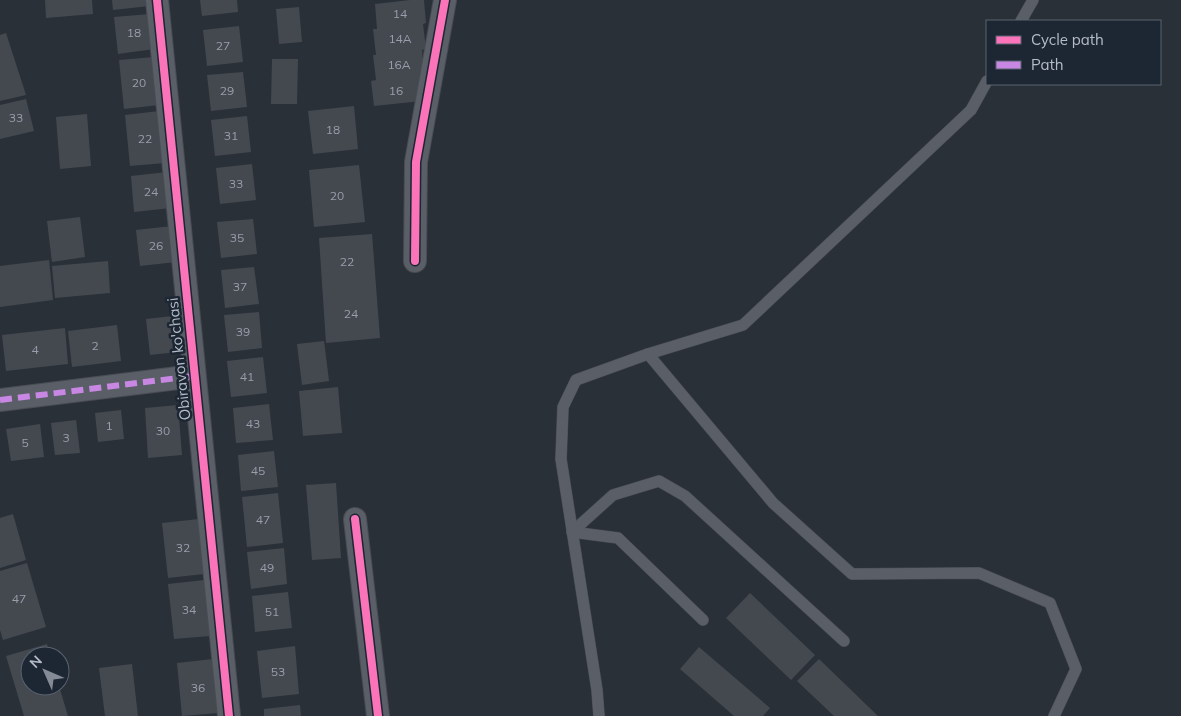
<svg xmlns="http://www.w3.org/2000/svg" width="1181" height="716" font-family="Mulish,sans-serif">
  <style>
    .building { fill: #444950 }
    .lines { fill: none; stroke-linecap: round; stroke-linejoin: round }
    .service-casing { stroke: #484c53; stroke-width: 12 }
    .minor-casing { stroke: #484c53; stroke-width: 24 }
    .service { stroke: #5a5e66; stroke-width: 11 }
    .minor { stroke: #5a5e66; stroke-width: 22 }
    .quiet { stroke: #c787e3; stroke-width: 6; stroke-dasharray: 12 6; stroke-linecap: butt }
    .cycleway-casing { stroke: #1d2633; stroke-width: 11 }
    .cycleway { stroke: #fb73b8; stroke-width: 8 }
    .labels { text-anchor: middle; stroke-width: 5; stroke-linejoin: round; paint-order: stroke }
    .number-label { font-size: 12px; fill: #989fab }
    .street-label { font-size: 15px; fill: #b4bcc9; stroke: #1d2633 }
  </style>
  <rect width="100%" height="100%" fill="#2a3038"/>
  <g class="building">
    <path d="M45 0H92L93 14 46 18Z"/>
    <path d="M112 0H149V6L113 10Z"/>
    <path d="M200 0H237L238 12 202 16Z"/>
    <path d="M410 0H424L426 23 423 24 426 49 422 50 424 75 419 76 422 101 374 106 371 81 376 80 373 55H376L373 29H377L375 4Z"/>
    <path d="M299 7 302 42 279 44 276 9Z"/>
    <path d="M150 14 154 49 118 54 114 17Z"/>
    <path d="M239 26 243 62 207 66 203 30Z"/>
    <path d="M6 33 26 95 0 101V35Z"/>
    <path d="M154 57 159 105 124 109 119 60Z"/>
    <path d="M272 59H298L297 104H271Z"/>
    <path d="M243 72 247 107 211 111 207 75Z"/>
    <path d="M26 99 34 131 0 139V105Z"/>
    <path d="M354 106 358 149 313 154 308 111Z"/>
    <path d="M159 111 165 163 130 166 125 115Z"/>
    <path d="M87 114 91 166 60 169 56 117Z"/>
    <path d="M247 116 251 152 215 156 211 120Z"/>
    <path d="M252 164 256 200 220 204 216 168Z"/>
    <path d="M359 165 365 222 314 227 309 170Z"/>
    <path d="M167 172 171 208 134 212 131 176Z"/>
    <path d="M80 217 85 257 52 262 47 221Z"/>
    <path d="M253 219 257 254 221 258 217 222Z"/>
    <path d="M172 226 176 262 140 266 136 230Z"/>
    <path d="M372 234 380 338 326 343 319 238Z"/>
    <path d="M49 260 53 300 0 307V266Z"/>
    <path d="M108 261 110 293 55 298 52 266Z"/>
    <path d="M254 267 259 304 225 308 221 270Z"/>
    <path d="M259 312 262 348 228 352 224 315Z"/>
    <path d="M182 315 187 351 150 355 146 319Z"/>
    <path d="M117 325 121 361 72 367 68 331Z"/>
    <path d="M65 328 68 364 6 371 2 335Z"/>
    <path d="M324 341 329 381 302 385 297 344Z"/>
    <path d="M263 357 267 393 231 397 227 361Z"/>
    <path d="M338 387 342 433 303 436 299 391Z"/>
    <path d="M269 404 273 440 236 443 233 408Z"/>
    <path d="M178 405 182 455 148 458 145 408Z"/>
    <path d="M121 410 124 439 98 442 95 413Z"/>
    <path d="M76 420 80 453 55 455 51 423Z"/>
    <path d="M40 424 44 457 11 461 6 429Z"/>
    <path d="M274 451 278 487 241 491 238 455Z"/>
    <path d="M336 483 341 558 312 560 306 485Z"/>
    <path d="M278 493 283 543 247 547 242 497Z"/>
    <path d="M13 514 26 560 0 568V518Z"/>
    <path d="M199 519 204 574 168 578 162 523Z"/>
    <path d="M284 548 287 584 251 589 247 552Z"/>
    <path d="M27 563 46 627 3 640 0 630V571Z"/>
    <path d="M204 580 210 636 174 639 168 584Z"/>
    <path d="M288 592 292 628 255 632 252 596Z"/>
    <path d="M750 593 815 655 791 680 726 618Z"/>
    <path d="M47 644 50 656H30V686H59L68 716H24L6 656Z"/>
    <path d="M295 646 299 694 262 698 257 651Z"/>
    <path d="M699 647 770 708 763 716H734L680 669Z"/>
    <path d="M213 659 218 713 182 716 177 663Z"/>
    <path d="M819 659 878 716H834L797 681Z"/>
    <path d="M132 664 138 716H105L99 668Z"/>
    <path d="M300 705 301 716H264V709Z"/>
  </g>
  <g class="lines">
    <g class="service-casing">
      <g id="service">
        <path d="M1021 21 1033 0"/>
        <path d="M648 354 773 503 852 574 979 573 1050 603 1076 669 1054 716"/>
        <path d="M703 620 618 538 572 532 613 495 659 481 685 496 844 641"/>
        <path d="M599 716 597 690 561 459 563 407 576 380 648 354 743 325 971 110 987 81"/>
      </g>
    </g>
    <g class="minor-casing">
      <g id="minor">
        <path d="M157 0 229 716"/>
        <path d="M415 261 416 162 445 0"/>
        <path d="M0 400 194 376"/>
        <path d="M355 519 378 716"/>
      </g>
    </g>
    <use href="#service" class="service"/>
    <use href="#minor" class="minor"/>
    <path class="quiet" d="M0 400 194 376"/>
    <g class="cycleway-casing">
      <g id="cycleway">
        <path d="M157 0 229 716"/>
        <path d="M415 261 416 162 445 0"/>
        <path d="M355 519 378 716"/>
      </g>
    </g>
    <use href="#cycleway" class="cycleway"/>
  </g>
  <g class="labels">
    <g class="number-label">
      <text x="400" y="18">14</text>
      <text x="134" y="37">18</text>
      <text x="400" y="43">14A</text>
      <text x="223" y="50">27</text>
      <text x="399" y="69">16A</text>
      <text x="139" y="87">20</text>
      <text x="227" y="95">29</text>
      <text x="396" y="95">16</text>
      <text x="16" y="122">33</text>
      <text x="333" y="134">18</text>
      <text x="231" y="140">31</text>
      <text x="145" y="143">22</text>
      <text x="236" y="188">33</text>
      <text x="151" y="196">24</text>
      <text x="337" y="200">20</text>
      <text x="237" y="242">35</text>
      <text x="156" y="250">26</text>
      <text x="347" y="266">22</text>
      <text x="240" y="291">37</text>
      <text x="351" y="318">24</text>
      <text x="243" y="336">39</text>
      <text x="95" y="350">2</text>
      <text x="35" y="354">4</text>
      <text x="247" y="381">41</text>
      <text x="253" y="428">43</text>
      <text x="109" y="430">1</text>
      <text x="163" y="435">30</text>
      <text x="66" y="442">3</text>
      <text x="25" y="447">5</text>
      <text x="258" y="475">45</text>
      <text x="263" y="524">47</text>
      <text x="183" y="552">32</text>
      <text x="267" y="572">49</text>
      <text x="19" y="603">47</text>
      <text x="189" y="614">34</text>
      <text x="272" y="616">51</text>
      <text x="278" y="676">53</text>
      <text x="198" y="692">36</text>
    </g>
    <g class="street-label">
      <text transform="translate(179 359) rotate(-96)" y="5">Obiravon ko'chasi</text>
    </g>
  </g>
  <rect x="986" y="20" width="175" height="65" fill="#1d2633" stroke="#59626f"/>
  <rect x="996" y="36" width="25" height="8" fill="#fb73b8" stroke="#59626f"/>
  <text x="1031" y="45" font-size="15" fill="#b4bcc9">Cycle path</text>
  <rect x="996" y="61" width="25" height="8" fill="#c787e3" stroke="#59626f"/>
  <text x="1031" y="70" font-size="15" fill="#b4bcc9">Path</text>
  <g transform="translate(45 671) rotate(315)"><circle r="24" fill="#1d2633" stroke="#59626f"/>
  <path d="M0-4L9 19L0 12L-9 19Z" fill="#848b96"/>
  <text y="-8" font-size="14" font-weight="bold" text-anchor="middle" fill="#b4bcc9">N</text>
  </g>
</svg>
